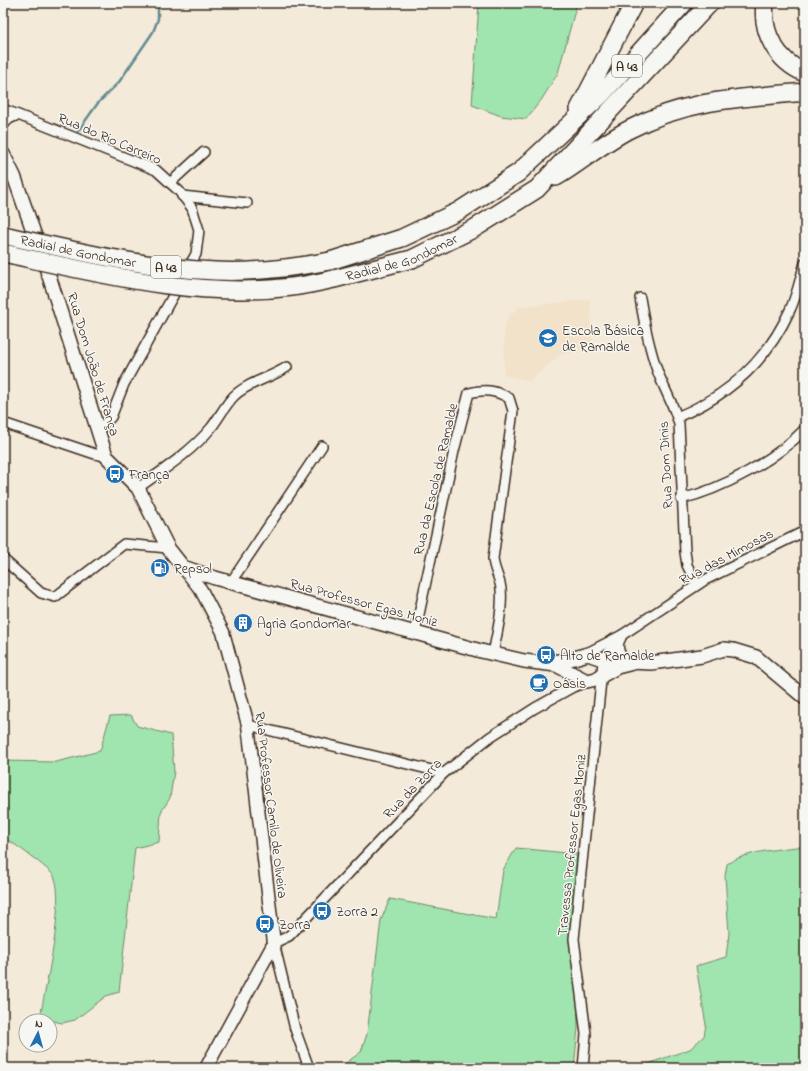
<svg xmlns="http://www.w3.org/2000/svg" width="808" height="1071" font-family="'Indie Flower',sans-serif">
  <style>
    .built { fill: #f2e2c9 }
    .green { fill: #a0e5b0; stroke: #6e8867 }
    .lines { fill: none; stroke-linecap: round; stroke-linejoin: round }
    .stream { stroke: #638b90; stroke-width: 2.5 }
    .minor-casing { stroke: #3b2a1e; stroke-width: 12 }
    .tertiary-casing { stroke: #3b2a1e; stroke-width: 15 }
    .secondary-casing { stroke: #3b2a1e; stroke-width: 16 }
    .motorway-casing { stroke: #3b2a1e; stroke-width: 20 }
    .minor { stroke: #f6f6f2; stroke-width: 9 }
    .tertiary { stroke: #f6f6f2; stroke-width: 12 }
    .secondary { stroke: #f6f6f2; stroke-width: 13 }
    .motorway { stroke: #f6f6f2; stroke-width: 17 }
    .motorway-bridge-casing { stroke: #3b2a1e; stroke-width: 20; stroke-linecap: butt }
    .motorway-bridge { stroke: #f6f6f2; stroke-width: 17 }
    .labels { text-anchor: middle; stroke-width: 3; stroke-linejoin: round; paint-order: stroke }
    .shield { fill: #f6f6f2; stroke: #73675e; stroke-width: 1 }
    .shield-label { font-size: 13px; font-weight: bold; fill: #3b2a1e }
    .street-label { font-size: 14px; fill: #3b2a1e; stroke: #f6f6f2 }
    .poi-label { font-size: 14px; fill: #3b2a1e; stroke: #f6f6f2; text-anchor: start }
  </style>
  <rect width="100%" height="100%" fill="#f4eada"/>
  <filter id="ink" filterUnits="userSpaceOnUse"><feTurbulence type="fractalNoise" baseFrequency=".025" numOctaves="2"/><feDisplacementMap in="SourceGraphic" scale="8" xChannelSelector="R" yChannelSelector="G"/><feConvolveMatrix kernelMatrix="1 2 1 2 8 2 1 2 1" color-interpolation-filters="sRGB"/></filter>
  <g filter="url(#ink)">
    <path class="built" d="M590 299 593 348 560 355 529 381 504 375V328L509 316 519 307Z"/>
    <g class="green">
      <path d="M479 3H577L558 73 542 99 526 119 501 116 472 105Z"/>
      <path d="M131 715 137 726 171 735 174 771 170 798 161 812 159 842 135 848 119 992 106 996 75 1020 62 1023 40 1018C45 989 66 901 54 876 51 870 11 841 3 837V761L56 762 100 751 110 716Z"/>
      <path d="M805 846V1068H636L690 1049 704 1036 706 1025 696 966 726 957 729 933 725 876 727 864C746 851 781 849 805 846Z"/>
      <path d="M516 848 577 854 570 932 577 984 578 1028 574 1068H339L361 1052 367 1034 381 920 390 899 496 919 503 870Z"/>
    </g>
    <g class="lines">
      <path class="stream" d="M78 131 98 103 119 82 153 32 158 19V3"/>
      <g class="minor-casing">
        <g id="minor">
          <path d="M3 109 156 170 179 191 192 208 199 230 196 254 187 270"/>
          <path d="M3 125 9 119 18 115"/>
          <path d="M170 183 204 152"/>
          <path d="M182 196 247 203"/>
          <path d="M640 298C644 322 649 347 657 370 664 389 674 405 679 424L685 552 687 565 697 585"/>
          <path d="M677 417C728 396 767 361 790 310 797 295 800 279 805 263"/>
          <path d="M3 423 95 454 106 456"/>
          <path d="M98 431 111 417 124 384 179 285"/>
          <path d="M138 488C163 470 191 452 211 428 219 418 225 405 234 396 248 382 271 378 287 367"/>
          <path d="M681 499C723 489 775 460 805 429"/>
          <path d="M3 559 41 593 55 597 124 544 168 548"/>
          <path d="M231 582 322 446"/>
          <path d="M415 633 454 451 469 393C485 389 495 390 509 398L513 411 493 559C494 570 500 578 501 589 503 610 497 633 493 654"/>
          <path d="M621 638C615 647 620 657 629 662"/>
          <path d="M585 654 622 635 705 580 805 531"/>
          <path d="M248 725 444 773"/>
          <path d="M309 1068 295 1029 274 943 289 936 444 773 490 737 535 708 573 687 590 681"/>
          <path d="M583 1068 586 1034 574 939 603 662 611 648 622 635"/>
        </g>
      </g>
      <g class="tertiary-casing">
        <path id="tertiary" d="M183 567 201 590 223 632 248 725 274 943 206 1068"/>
      </g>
      <g class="secondary-casing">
        <g id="secondary">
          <path d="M3 154 14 176 50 279 106 456 138 488 168 548 183 567 215 578 481 651 524 661 556 665 587 681 596 679 617 667 633 663"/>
          <path d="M551 662 567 660 588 654 608 661 651 663 702 656 724 649 733 650 756 657 805 698"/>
        </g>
      </g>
      <g class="motorway-casing">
        <g id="motorway">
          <path d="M765 3C761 33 777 61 805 73"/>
          <path d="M579 109 634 3"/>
          <path d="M556 177C581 162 604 142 630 129 687 99 743 98 805 92"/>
          <path d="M330 261 402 238 459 211 518 173 601 95 684 3"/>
          <path id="s1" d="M334 279 412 259 475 228 537 189 710 3"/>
        </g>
      </g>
      <use href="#minor" class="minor"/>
      <use href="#tertiary" class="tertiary"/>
      <use href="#secondary" class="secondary"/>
      <use href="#motorway" class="motorway"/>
      <g class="motorway-bridge-casing">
        <g id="motorway-bridge">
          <path id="s2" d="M3 235C73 250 144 268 215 271 254 273 292 268 330 261"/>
          <path d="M3 253C97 273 195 299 292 287 307 285 321 282 334 279"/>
        </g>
      </g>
      <use href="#motorway-bridge" class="motorway-bridge"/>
    </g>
  </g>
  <defs>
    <g id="school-disc" transform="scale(1)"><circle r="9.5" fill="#1f6fb2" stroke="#f6f6f2"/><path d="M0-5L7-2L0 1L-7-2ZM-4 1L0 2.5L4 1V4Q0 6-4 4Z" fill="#fff"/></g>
    <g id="bus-disc" transform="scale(1)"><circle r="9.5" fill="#1f6fb2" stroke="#f6f6f2"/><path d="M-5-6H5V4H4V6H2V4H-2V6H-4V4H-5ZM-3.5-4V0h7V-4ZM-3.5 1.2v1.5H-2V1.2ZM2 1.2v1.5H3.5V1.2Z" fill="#fff"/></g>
    <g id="fuel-disc" transform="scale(1)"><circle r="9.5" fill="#1f6fb2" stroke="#f6f6f2"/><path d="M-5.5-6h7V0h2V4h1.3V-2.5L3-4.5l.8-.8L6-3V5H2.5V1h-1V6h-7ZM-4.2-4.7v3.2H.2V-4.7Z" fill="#fff"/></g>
    <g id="building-disc" transform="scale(1)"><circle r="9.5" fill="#1f6fb2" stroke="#f6f6f2"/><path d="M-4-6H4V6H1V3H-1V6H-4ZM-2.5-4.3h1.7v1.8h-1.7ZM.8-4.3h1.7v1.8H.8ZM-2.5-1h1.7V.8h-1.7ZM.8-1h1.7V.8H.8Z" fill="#fff"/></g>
    <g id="cafe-disc" transform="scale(1)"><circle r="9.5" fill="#1f6fb2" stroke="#f6f6f2"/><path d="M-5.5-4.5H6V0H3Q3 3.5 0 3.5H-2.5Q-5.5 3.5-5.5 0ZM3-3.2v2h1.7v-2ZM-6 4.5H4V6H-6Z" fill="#fff"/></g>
  </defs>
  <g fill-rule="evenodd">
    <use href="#school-disc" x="548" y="338"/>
    <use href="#bus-disc" x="115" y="474"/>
    <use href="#fuel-disc" x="160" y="568"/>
    <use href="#building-disc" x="243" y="623"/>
    <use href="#bus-disc" x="546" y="655"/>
    <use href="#cafe-disc" x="539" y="683"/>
    <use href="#bus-disc" x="322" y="911"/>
    <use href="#bus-disc" x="265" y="924"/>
  </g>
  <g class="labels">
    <g class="shield">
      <rect x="612" y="55" width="30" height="22" rx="3"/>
      <rect x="151" y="256" width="30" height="22" rx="3"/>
    </g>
    <g class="shield-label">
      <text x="627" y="71">A 43</text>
      <text x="166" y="272">A 43</text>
    </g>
    <g class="street-label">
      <text transform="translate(110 138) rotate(23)" y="5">Rua do Rio Carreiro</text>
      <text dy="5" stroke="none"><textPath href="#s2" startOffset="77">Radial de Gondomar</textPath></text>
      <text dy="5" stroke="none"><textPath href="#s1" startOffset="71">Radial de Gondomar</textPath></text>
      <text transform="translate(94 364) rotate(73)" y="5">Rua Dom João de França</text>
      <text transform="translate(665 465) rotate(-93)" y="5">Rua Dom Dinis</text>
      <text transform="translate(435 479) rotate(-77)" y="5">Rua da Escola de Ramalde</text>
      <text transform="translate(726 556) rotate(-28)" y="5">Rua das Mimosas</text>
      <text transform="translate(364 602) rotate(15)" y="5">Rua Professor Egas Moniz</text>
      <text transform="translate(412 788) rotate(-46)" y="5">Rua da Zorra</text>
      <text transform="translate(272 805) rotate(83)" y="5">Rua Professor Camilo de Oliveira</text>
      <text transform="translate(571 845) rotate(-84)" y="5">Travessa Professor Egas Moniz</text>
    </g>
    <g class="poi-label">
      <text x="562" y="335">Escola Básica<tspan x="562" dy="16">de Ramalde</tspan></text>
      <text x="129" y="479">França</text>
      <text x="174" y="573">Repsol</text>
      <text x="257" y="628">Agria Gondomar</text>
      <text x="560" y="660">Alto de Ramalde</text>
      <text x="553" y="688">Oásis</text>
      <text x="336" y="916">Zorra 2</text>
      <text x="279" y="929">Zorra</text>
    </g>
  </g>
  <rect width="808" height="1071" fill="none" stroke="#f6f6f2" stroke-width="16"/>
  <rect x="8" y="8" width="792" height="1055" fill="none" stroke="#3b2a1e" stroke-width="1.5" filter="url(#ink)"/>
  <g transform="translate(38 1033) rotate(6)"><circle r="19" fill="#f6f6f2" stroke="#aba49d"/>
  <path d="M0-3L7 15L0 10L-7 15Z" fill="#1f6fb2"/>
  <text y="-6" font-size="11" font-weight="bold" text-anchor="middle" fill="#3b2a1e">N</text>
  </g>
</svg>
